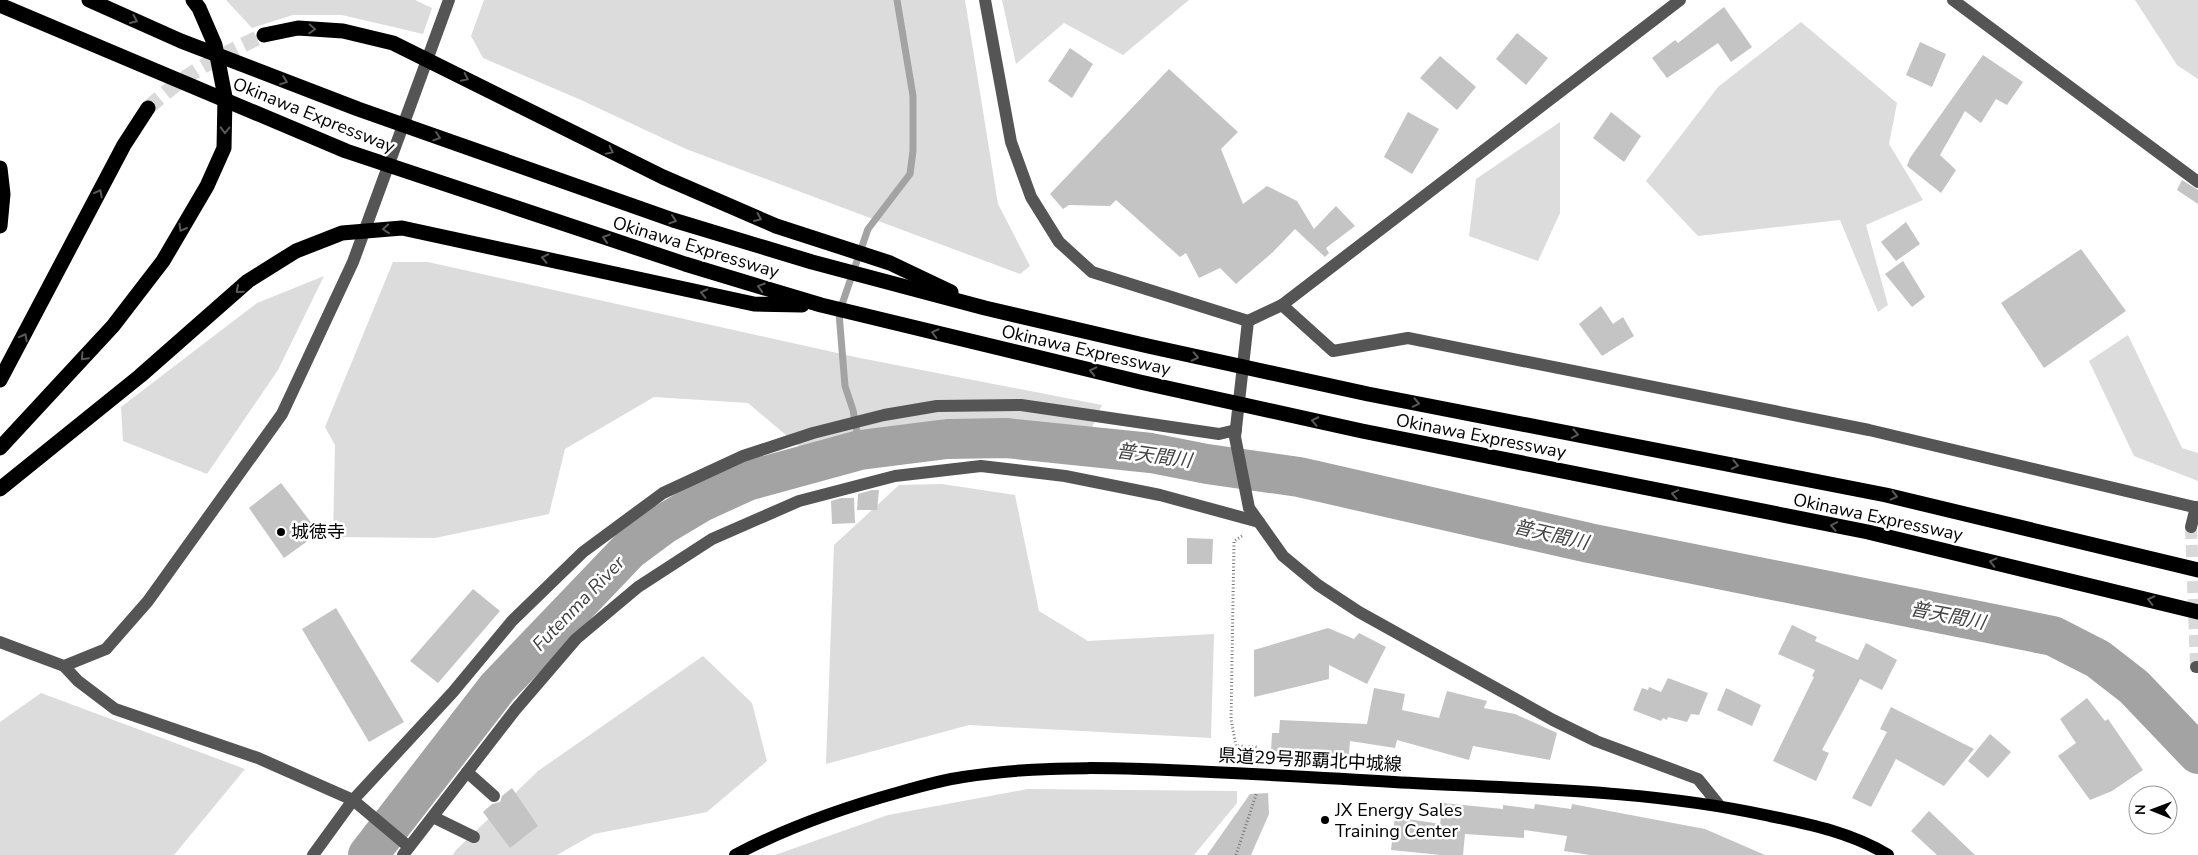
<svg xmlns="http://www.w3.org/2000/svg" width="2198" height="855" font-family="'Nunito Sans','Noto Sans JP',sans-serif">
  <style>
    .green { fill: #dcdcdc }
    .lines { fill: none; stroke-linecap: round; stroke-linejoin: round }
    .stream { stroke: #a3a3a3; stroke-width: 7 }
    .river { stroke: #a3a3a3; stroke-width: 40 }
    .building { fill: #c4c4c4 }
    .minor-tunnel { stroke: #d9d9d9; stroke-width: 12; stroke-dasharray: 12 6; stroke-linecap: butt }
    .highway-tunnel { stroke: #d9d9d9; stroke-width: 15; stroke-dasharray: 15 8; stroke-linecap: butt }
    .path { stroke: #777; stroke-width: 3; stroke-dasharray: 1 2.5; stroke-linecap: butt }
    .minor { stroke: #555; stroke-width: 12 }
    .major { stroke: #000; stroke-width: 12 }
    .highway { stroke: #000; stroke-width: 15 }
    .oneway { stroke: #595959 }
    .poi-dot { fill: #000; stroke: #fff; stroke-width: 2 }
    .labels { text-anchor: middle; stroke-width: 5; stroke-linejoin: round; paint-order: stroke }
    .street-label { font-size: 18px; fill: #000; stroke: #fff }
    .poi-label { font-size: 18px; fill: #000; stroke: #fff; text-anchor: start }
    .water-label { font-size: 19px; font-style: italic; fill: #444; stroke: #fff }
  </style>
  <rect width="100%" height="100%" fill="#fff"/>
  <g class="green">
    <path d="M226 0H415L432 8 423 34 342 15H293L252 28Z"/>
    <path d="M484 0H965L998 204 1030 266 1020 274 686 149 581 100 483 58 471 36Z"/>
    <path d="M1002 0H1189L1123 55 1064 23 1016 64Z"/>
    <path d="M2135 0H2198V79L2177 65Z"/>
    <path d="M1801 22 1897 103 1889 144 1923 200 1866 225 1888 305 1878 312 1840 220 1698 236 1646 181 1718 87Z"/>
    <path d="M1560 122V213L1538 261 1469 236 1476 179Z"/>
    <path d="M393 262H428L860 358 1102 405 1091 430 945 419 800 447 748 403 654 397 565 449 549 514 435 538 333 537 335 445 325 427Z"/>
    <path d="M324 276 278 370 207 474 123 441 121 407 257 303Z"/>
    <path d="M2128 335 2182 448 2198 453V481L2134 456 2089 361Z"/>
    <path d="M942 484 1015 495 1039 611 1088 641 1214 634 1211 738 969 725 826 764 834 545 899 485Z"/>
    <path d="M703 656 752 703 767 761 707 812 594 834 557 855H453L455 851 538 771Z"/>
    <path d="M41 693 245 769 174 855H0V722Z"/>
    <path d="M1028 789 1237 791V803L1194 855H775L888 815Z"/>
  </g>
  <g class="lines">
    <path class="stream" d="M860 450 853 410 845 386 839 313 868 229 910 174 913 151V96L897 0"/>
    <path class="river" d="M368 855 497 688 629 550 664 524 701 502 747 481 860 450 947 439 1006 438 1151 453 1207 464 1299 477 1589 543 2053 636 2098 659 2134 687 2198 754"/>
  </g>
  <g class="building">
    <path d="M1724 7 1752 47 1731 62 1718 43 1667 78 1652 58 1675 40 1678 43Z"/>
    <path d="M1517 33 1548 58 1526 85 1496 59Z"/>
    <path d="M1920 42 1946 54 1932 87 1906 75Z"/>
    <path d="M1070 48 1093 64 1072 98 1048 81Z"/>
    <path d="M1983 55 2023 82 2007 105 1996 99 1981 123 1965 111 1940 155 1956 170 1941 193 1907 166 1910 158Z"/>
    <path d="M1440 56 1476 87 1457 110 1420 78Z"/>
    <path d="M1169 69 1238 132 1221 149 1243 204 1267 186 1297 201 1314 229 1336 206 1355 226 1326 248 1329 253 1325 257 1295 229 1273 252 1236 284 1220 268 1199 278 1186 253 1180 257 1116 200 1110 206 1069 205 1063 209 1050 194Z"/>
    <path d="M1408 112 1439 129 1412 174 1384 157Z"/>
    <path d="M1611 112 1641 136 1624 162 1593 138Z"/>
    <path d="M2182 180 2198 190V204L2177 190Z"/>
    <path d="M1906 222 1920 244 1896 261 1881 242Z"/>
    <path d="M2081 249 2126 311 2044 368 2001 303Z"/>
    <path d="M1903 261 1925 297 1912 307 1885 274Z"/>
    <path d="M1601 306 1613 324 1623 317 1634 336 1602 356 1579 324Z"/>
    <path d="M281 483 319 533 284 558 249 508Z"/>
    <path d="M872 490H879L877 510H857L858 494Z"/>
    <path d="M841 498H854L855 523 832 524 831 501Z"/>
    <path d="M1187 538 1213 539 1212 564H1187Z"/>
    <path d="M473 589 500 611 438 683 410 661Z"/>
    <path d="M336 608 404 722 369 742 302 629Z"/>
    <path d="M1792 625 1817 637 1815 641 1858 660 1866 643 1897 660 1882 690 1860 679 1822 750 1829 753 1816 781 1773 761 1814 677 1812 676 1815 670 1778 654Z"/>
    <path d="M1328 628 1354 639 1359 633 1386 647 1367 684 1329 665V679L1254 697V650Z"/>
    <path d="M1668 678 1708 693 1699 715 1691 714 1687 722 1668 717 1667 720 1663 718 1661 721 1633 710 1642 688 1648 690 1649 687 1661 692Z"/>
    <path d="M1374 688 1405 694 1402 710 1439 718 1447 691 1487 701 1484 708 1515 714 1557 733 1550 760 1473 746 1469 760 1397 740 1395 748 1350 741 1349 754 1271 751 1272 733H1279L1280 720 1367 724Z"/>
    <path d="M1726 688 1761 705 1752 726 1717 710Z"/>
    <path d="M2087 698 2105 721 2108 719 2143 770 2112 791 2090 800 2058 756 2076 743 2060 719Z"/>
    <path d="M1891 707 1974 749 1944 786 1896 759 1871 807 1852 798 1887 732 1880 729Z"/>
    <path d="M1990 734 2011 752 1988 778 1968 761Z"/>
    <path d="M512 788 538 826 510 848 483 812 492 804 500 802 502 796Z"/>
    <path d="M1268 793 1269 814 1251 855H1207L1250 794Z"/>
    <path d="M1443 803 1503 809V805L1534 809 1535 804 1571 809 1572 804 1705 829 1765 855H1590L1564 851 1567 836 1524 830V838L1465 834 1463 855H1441L1391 850 1395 817 1440 824Z"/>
    <path d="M1929 811 1975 855H1937L1911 831Z"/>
  </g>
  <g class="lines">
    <path class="minor-tunnel" d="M2191 527 2196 667"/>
    <path class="highway-tunnel" d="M148 108C186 73 217 57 264 35"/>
    <g class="path">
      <path d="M1242 536 1234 541 1231 719 1236 746 1257 747V758"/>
      <path d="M1236 855 1257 792"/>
    </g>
    <g class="minor">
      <path d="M985 0 1011 142 1031 197 1059 242 1092 272 1248 321 1282 305 1680 0"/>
      <path d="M1953 0 2198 182"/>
      <path d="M1282 305 1333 351 1408 338 1869 430 2198 508"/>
      <path d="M1248 321 1235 437 1249 508 1283 556 1318 585 1359 612 1553 720 1596 741 1698 779 1719 805"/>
      <path d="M2191 527 2196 507"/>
      <path d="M0 642 64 666 106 649 148 601 282 414 353 262 449 0"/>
      <path d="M64 666 78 681 115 709 258 758 353 800 409 847"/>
      <path d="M2196 667H2198"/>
      <path d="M467 772 494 796"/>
      <path d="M433 817 474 837"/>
      <path d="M313 855 353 800 453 692 512 621 583 552 663 493 743 456 813 433 884 415 937 406 1021 405 1219 434 1236 430"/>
      <path d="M403 855 515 710 576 639 638 587 712 539 799 501 895 476 981 466 1065 476 1160 495 1259 522"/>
    </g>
    <path class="major" d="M735 855C788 827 842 808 900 792 921 786 942 780 963 777 1045 764 1129 768 1211 772 1272 775 1333 778 1394 782 1518 789 1643 789 1765 815 1808 824 1850 832 1888 855"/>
    <g class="highway">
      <path d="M89 0 181 41 358 109 673 220 812 262 985 308 1148 346 1368 394 1886 495 2198 570"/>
      <path d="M0 5 346 151 685 264 821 305 1140 382 1362 431 1868 532 2198 612"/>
      <path d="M264 35 298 28 343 31 393 43 663 177 776 226 890 263 951 292"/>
      <path d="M0 168 3 194 0 226"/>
      <path d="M0 380 124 145 148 108"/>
      <path d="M0 448 113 326 163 261 207 186 224 148 225 97 215 45 199 8 193 0"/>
      <path d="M0 489 140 376 248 281 296 251 342 233 402 228 754 304 802 305"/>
    </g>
  </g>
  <defs><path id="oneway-chevron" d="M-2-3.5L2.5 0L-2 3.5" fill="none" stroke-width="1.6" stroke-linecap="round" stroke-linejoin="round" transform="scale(1.25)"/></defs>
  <g class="oneway">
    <use href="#oneway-chevron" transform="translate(134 20) rotate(24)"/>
    <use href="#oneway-chevron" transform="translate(312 29) rotate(3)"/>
    <use href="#oneway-chevron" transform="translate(465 78) rotate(26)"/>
    <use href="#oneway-chevron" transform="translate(284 81) rotate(21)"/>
    <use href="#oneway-chevron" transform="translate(225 130) rotate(91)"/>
    <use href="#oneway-chevron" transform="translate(437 137) rotate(19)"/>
    <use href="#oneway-chevron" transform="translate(610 151) rotate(26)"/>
    <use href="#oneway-chevron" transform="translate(99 193) rotate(-62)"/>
    <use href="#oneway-chevron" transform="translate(758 218) rotate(24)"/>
    <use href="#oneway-chevron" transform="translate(673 220) rotate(18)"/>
    <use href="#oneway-chevron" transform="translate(182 228) rotate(120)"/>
    <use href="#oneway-chevron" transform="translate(386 229) rotate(175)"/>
    <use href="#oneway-chevron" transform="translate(606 238) rotate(-162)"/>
    <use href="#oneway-chevron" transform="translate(545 258) rotate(-168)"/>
    <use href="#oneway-chevron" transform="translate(761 287) rotate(-163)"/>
    <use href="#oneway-chevron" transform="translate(239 290) rotate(139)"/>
    <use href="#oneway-chevron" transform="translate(704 293) rotate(-168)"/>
    <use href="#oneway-chevron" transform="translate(935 333) rotate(-166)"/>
    <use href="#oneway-chevron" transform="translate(24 337) rotate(-62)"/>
    <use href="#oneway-chevron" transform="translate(84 357) rotate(133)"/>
    <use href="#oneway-chevron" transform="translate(1195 357) rotate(12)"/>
    <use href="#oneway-chevron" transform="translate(1093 371) rotate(-167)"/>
    <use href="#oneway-chevron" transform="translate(1416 403) rotate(11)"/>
    <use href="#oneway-chevron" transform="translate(1315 421) rotate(-168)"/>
    <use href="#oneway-chevron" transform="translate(1575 434) rotate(11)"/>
    <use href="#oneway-chevron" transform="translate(1735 465) rotate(11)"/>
    <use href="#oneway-chevron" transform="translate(1675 494) rotate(-169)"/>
    <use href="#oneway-chevron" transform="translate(1894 496) rotate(13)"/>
    <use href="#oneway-chevron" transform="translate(1834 526) rotate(-169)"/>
    <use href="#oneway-chevron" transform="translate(1993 562) rotate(-167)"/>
    <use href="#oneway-chevron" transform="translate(2151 600) rotate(-166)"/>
  </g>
  <g class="poi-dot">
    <circle cx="281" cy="532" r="5"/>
    <circle cx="1325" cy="820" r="5"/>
  </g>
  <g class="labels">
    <g class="street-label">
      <text transform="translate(314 115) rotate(22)" y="6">Okinawa Expressway</text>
      <text transform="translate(696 247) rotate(17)" y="6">Okinawa Expressway</text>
      <text transform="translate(1086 350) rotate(13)" y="6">Okinawa Expressway</text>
      <text transform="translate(1481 436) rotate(11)" y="6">Okinawa Expressway</text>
      <text transform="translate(1878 517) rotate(12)" y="6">Okinawa Expressway</text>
      <text transform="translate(1310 760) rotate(3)" y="6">県道29号那覇北中城線</text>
    </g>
    <g class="poi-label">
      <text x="291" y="538">城徳寺</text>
      <text x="1335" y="816">JX Energy Sales<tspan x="1335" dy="21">Training Center</tspan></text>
    </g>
    <g class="water-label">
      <text transform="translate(1154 455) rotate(8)" y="7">普天間川</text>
      <text transform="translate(1551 534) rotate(13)" y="7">普天間川</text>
      <text transform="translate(578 603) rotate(-46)" y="7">Futenma River</text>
      <text transform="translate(1948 615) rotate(11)" y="7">普天間川</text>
    </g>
  </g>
  <g transform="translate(2153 810) rotate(271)"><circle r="24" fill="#ffffff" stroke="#999999"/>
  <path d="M0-4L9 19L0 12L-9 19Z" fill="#000000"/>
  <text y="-8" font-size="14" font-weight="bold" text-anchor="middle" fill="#000000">N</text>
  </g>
</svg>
